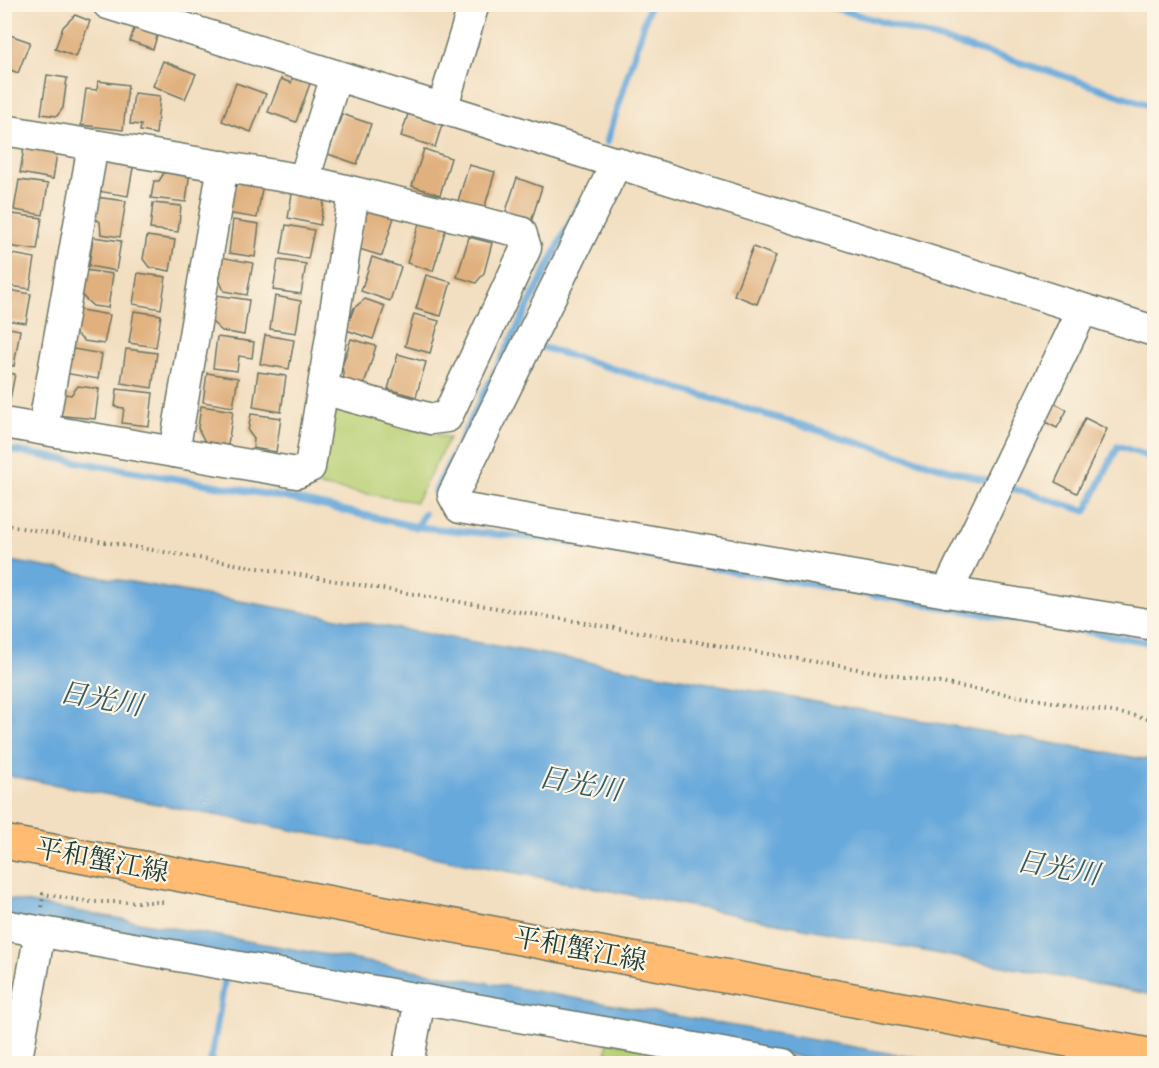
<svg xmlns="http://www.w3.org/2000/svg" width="1159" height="1068" font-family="'EB Garamond','Noto Serif JP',serif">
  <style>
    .green { fill: #b8d075; stroke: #6c8654; stroke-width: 1.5 }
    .water { fill: #67a9db; stroke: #437388; stroke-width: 1.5 }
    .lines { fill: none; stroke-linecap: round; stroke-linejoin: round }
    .stream { stroke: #67a9db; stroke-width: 7 }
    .building { fill: #e0b07e }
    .minor-casing { stroke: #697565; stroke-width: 33 }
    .major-casing { stroke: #697565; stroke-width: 36 }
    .path { stroke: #697565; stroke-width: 4; stroke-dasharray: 1.5 4.5; stroke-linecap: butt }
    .minor { stroke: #fff; stroke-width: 30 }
    .major { stroke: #ffbb71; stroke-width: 33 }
    .labels { text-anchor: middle; stroke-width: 4.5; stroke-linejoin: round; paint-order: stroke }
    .street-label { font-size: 27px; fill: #1f3d34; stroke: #fcf5e5 }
    .water-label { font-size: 28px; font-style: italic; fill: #355d66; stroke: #fcf5e5 }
  </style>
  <rect width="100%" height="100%" fill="#fcf5e5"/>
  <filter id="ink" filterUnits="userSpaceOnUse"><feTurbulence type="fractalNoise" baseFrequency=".0167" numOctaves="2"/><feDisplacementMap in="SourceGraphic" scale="12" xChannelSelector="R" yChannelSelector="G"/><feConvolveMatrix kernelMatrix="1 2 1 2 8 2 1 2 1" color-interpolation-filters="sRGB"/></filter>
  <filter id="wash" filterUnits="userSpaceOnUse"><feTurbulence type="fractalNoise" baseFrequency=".008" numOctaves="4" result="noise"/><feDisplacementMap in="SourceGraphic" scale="24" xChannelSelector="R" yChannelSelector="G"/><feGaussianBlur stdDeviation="1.35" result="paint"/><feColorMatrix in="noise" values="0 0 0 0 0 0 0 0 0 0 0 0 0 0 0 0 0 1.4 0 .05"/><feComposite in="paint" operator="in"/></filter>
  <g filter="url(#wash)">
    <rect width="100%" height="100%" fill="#f2dec0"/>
    <g class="green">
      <path d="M337 406 449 438 416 502 318 486 328 413Z"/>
      <path d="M608 1041 730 1064H605Z"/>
    </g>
    <g class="water">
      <path d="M5 560 1154 761V995L5 775Z"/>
      <path d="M4 898 30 903 946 1063H835L68 928 5 916Z"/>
    </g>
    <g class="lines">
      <g class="stream">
        <path d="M821 4 1058 74 1154 107"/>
        <path d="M607 142 650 4"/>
        <path d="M538 346 987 481"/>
        <path d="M4 449 288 498 417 527 546 539 1154 643"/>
        <path d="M1008 487 1086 511 1118 446 1154 458"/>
        <path d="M435 492 580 203"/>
        <path d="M417 527 424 514"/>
        <path d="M210 1064 225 978"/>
      </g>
    </g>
    <g id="blocks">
      <g class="building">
        <path d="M75 15 90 21 76 57 55 49 63 27Z"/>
        <path d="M136 23 159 30 153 49 130 41Z"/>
        <path d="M4 33 30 42 18 73 11 70 5 87Z"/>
        <path d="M163 61 196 74 185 99 153 86Z"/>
        <path d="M294 74 311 81 296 122 268 112 281 79 291 83Z"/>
        <path d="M47 75 67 78 63 108 57 116 41 114Z"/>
        <path d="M98 81 128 85 123 130 81 125 86 89 97 90Z"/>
        <path d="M236 83 266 94 251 132 222 121Z"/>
        <path d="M134 93 160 96 156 134 140 131 141 125 130 124Z"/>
        <path d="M342 114 371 124 357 164 328 154Z"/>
        <path d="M408 114 442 125 435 147 401 136Z"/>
        <path d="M25 141 58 146 53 179 20 173Z"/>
        <path d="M424 149 451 158 440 195 412 186Z"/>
        <path d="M103 157 134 162 128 196 97 191Z"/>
        <path d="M469 165 495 172 484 209 458 201Z"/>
        <path d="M167 168 190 171 186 202 151 198 154 181H159Z"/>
        <path d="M517 178 542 187 531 222 505 214Z"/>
        <path d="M19 180 48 184 43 215 14 210Z"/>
        <path d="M240 180 263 183 257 218 226 213 228 199Z"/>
        <path d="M293 188 325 194 320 225 288 218Z"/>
        <path d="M95 197 126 201 120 237 101 234 100 222 92 216Z"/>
        <path d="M153 203 181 206 178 232 150 229Z"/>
        <path d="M369 206 395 214 382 256 356 248Z"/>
        <path d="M12 214 42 218 37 250 7 246Z"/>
        <path d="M421 217 447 225 433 271 407 263Z"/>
        <path d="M233 220 259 224 255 257 229 253Z"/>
        <path d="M286 225 314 230 308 259 281 254Z"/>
        <path d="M147 236 175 240 170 271 149 267 143 259Z"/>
        <path d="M93 237 121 241 116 271 89 266Z"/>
        <path d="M469 237 492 243 484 273 476 283 457 277Z"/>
        <path d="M753 247 776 256 757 304 734 295Z"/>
        <path d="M7 253 35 258 30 289 4 285Z"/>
        <path d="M220 257 253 263 247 295 224 291 217 275Z"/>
        <path d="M372 257 401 267 390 301 361 291Z"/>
        <path d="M278 260 306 264 301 294 273 290Z"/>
        <path d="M83 270 113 274 108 308 93 306 80 294Z"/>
        <path d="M138 273 166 277 161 309 133 304Z"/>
        <path d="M426 275 451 282 441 316 416 309Z"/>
        <path d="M4 289 31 294 26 323 4 320Z"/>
        <path d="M216 295 249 300 244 335 222 331 211 321Z"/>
        <path d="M275 296 301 301 296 333 270 329Z"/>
        <path d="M365 299 385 306 373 339 346 330 354 308Z"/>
        <path d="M75 309 110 315 104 344 84 341 71 329Z"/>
        <path d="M134 311 161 315 156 347 129 343Z"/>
        <path d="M414 314 439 321 430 353 405 346Z"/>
        <path d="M4 327 20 330 14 366 4 364Z"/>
        <path d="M265 335 294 340 289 369 260 364Z"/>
        <path d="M217 337 254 342 252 358 239 356 237 371 213 368Z"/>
        <path d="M351 339 376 346 364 385 344 379 342 366Z"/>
        <path d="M68 348 102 354 98 379 64 373Z"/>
        <path d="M126 349 157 353 152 388 121 383Z"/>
        <path d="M398 354 426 362 416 397 388 389Z"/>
        <path d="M4 372 15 374 9 405H4Z"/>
        <path d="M258 372 286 376 281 412 253 407Z"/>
        <path d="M207 373 238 378 233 407 203 402Z"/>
        <path d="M78 386 99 389 95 419 56 415 59 393 71 395Z"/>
        <path d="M117 389 153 393 149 426 122 423 124 408 115 407Z"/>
        <path d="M1051 401 1067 410 1057 428 1041 420Z"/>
        <path d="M201 406 233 411 228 445 205 442 198 428Z"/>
        <path d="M251 414 281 418 276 452 253 448 254 439 248 431Z"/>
        <path d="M1085 418 1107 429 1077 493 1055 482Z"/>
      </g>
    </g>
  </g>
  <g filter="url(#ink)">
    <use href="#blocks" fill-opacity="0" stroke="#697565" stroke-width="1.5"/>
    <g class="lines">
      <g class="minor-casing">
        <g id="minor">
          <path d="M108 4 1154 331"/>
          <path d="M442 109 474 4"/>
          <path d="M4 130 304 180 521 232 526 248 447 417 431 419 323 389"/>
          <path d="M617 162 453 495 460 508 947 592 1154 625"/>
          <path d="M304 180 336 76"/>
          <path d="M4 423 297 473 310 467 354 193"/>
          <path d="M43 429 93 145"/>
          <path d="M174 452 223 166"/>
          <path d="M947 592 1083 309"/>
          <path d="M4 925 783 1064"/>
          <path d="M16 1064 40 932"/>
          <path d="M408 1064 420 999"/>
        </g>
      </g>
      <g class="major-casing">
        <path id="major" d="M4 842 1154 1056"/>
      </g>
      <g class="path">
        <path d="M4 525 1154 719"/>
        <path d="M42 907 43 894 91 902H163"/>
      </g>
      <use href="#minor" class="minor"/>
      <use href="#major" class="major"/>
    </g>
  </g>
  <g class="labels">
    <g class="street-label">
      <text transform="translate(102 860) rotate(11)" y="9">平和蟹江線</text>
      <text transform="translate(580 949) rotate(11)" y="9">平和蟹江線</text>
    </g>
    <g class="water-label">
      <text transform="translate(101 698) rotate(10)" y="10">日光川</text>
      <text transform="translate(580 783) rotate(10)" y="10">日光川</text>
      <text transform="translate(1058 867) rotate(10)" y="10">日光川</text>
    </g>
  </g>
  <rect width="1159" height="1068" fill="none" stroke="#fcf5e5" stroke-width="24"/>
</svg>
